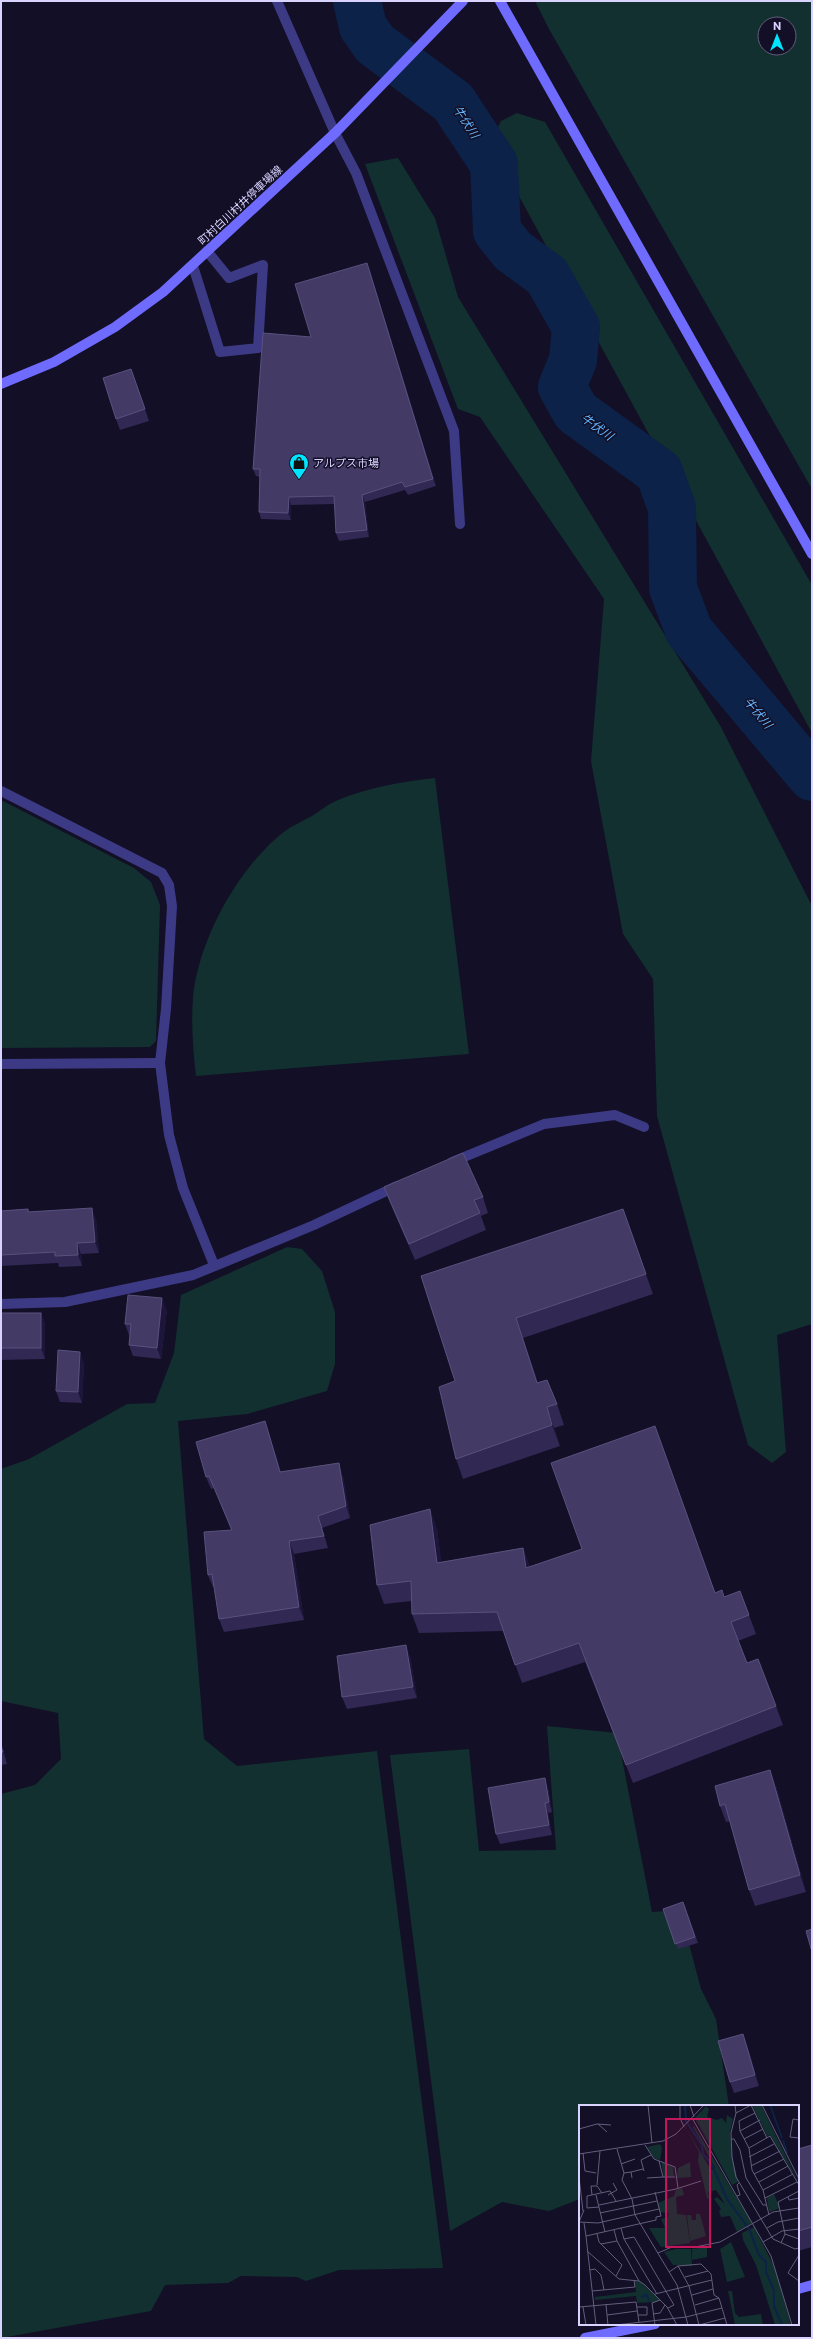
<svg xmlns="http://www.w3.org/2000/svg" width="813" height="2339" font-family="Commissioner,'Noto Sans JP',sans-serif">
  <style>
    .green { fill: #12302f; fill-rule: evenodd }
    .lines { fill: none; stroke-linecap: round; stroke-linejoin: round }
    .river { stroke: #0c2248; stroke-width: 48 }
    .lane { stroke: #3d3a85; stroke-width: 10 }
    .street { stroke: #3d3a85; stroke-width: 10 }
    .secondary { stroke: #6f6bff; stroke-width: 10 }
    .wall { fill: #312854 }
    .shaded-wall { fill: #1d163a }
    .building { fill: #433a66; stroke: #5a527e }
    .labels { text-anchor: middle; stroke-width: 3; stroke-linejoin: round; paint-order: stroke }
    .street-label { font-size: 11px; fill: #d9d4ff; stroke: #130f26 }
    .poi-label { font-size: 11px; fill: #d9d4ff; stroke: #130f26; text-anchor: start }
    .water-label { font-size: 12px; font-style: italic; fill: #62b6ff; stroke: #130f26 }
    .inset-river { fill: none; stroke: #0c2248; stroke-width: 2 }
    .inset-road { fill: none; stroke: #625e7d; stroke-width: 1 }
    .view { fill: #c2185b; fill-opacity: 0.15; stroke: #c2185b; stroke-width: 2 }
    .inset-edge { fill: none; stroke: #d9d4ff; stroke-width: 2 }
  </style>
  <rect width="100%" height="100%" fill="#130f26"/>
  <g class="green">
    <path d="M535 1H812V489L549 29ZM765 24H789V48H765Z"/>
    <path d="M517 113 545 122 812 585V733L490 143 501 121Z"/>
    <path d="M398 158 435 218 458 297 721 727 812 906V1324L777 1335 786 1452 772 1463 748 1445 657 1116 653 979 623 934 591 761 604 599 480 417 458 409 365 164Z"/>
    <path d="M435 778 469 1054 196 1076C193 1050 191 1024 193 998 198 940 239 866 285 831 293 825 303 821 312 816 320 811 328 804 338 800 369 787 401 782 435 778Z"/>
    <path d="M1 800 134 868 151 882 160 905 156 1041 150 1047 1 1048Z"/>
    <path d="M287 1247 302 1249 322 1271 335 1312V1364L327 1391 247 1414 178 1421 204 1739 237 1766 377 1751 443 2268 339 2270 306 2281 297 2277 241 2276 228 2283 165 2285 151 2311 1 2338V1794L35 1785 61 1759 58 1713 1 1701V1469L29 1459 127 1404 155 1403 174 1353 181 1295Z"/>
    <path d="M547 1726 617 1733 652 1912 680 1910 701 1989 716 2019 729 2106H580V2199L549 2211 502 2202 450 2231 390 1755 469 1749 479 1851 556 1850Z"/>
  </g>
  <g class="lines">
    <path class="river" d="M357 1 363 27 375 44 453 102 494 164 497 231 513 251 547 276 576 327 573 360 562 387 576 412 659 472 672 508 673 588 689 631 812 777"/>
    <g class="lane">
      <path d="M335 133 356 173 454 431 460 524"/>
      <path d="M193 266 220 352 258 348 263 265 229 278 207 251"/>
    </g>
    <g class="street">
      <path d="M277 1 335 133"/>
      <path d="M1 791 162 873 169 885 172 906 166 1009 160 1063 169 1135 183 1188 214 1265"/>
      <path d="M1 1064 160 1063"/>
      <path d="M452 1162 544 1124 615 1115 644 1127"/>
      <path d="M1 1304 65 1302 193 1275 314 1225 397 1186"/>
    </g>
    <g class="secondary">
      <path d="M500 1 812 554"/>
      <path d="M1 384 54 362 115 327 163 292 335 133 463 1"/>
      <path d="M798 2289 812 2285"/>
      <path d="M585 2338 655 2324"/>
    </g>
  </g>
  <g class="wall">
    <path d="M370 271 436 486 408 495 405 490 365 502 369 537 339 541 336 533 335 504 291 505V520L261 519 259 512 260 477 256 476 253 469 311 337Z"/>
    <path d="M135 380 149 421 120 430 116 419Z"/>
    <path d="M384 1187 483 1197 488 1213 481 1216 486 1230 415 1260 390 1203Z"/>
    <path d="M28 1209 29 1212 96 1219 99 1253 81 1254 82 1266 59 1267 58 1263 1 1266V1211Z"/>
    <path d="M623 1209 653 1294 523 1338 538 1383 557 1404 564 1425 554 1428 560 1446 463 1479 456 1459 455 1381 421 1276Z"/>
    <path d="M167 1310 161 1359 133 1356 129 1345 130 1335H129L125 1324Z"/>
    <path d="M1 1313H41L45 1324V1359L1 1360Z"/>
    <path d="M84 1363 82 1403 60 1402 56 1391Z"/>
    <path d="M269 1434 281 1472 343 1476 350 1518 322 1528 328 1548 294 1554 304 1620 224 1632 219 1619 214 1587H213L208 1575 231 1530 214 1488 211 1489 206 1477Z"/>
    <path d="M437 1528 441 1562 523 1548 530 1567 715 1593 724 1597 749 1615 756 1634 738 1641 747 1663 776 1706 783 1725 633 1783 585 1662 522 1683 503 1631 419 1633 412 1614V1601L384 1604 377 1585Z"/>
    <path d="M410 1656 417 1698 347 1709 342 1697Z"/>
    <path d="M1 1741 7 1764 1 1765Z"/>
    <path d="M776 1786 806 1892 755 1906 749 1890 730 1821 726 1822 720 1806Z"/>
    <path d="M548 1788 552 1812 548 1813 552 1835 500 1844 496 1834Z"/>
    <path d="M683 1902 698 1943 678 1949 663 1909Z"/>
    <path d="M747 2045 759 2086 734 2093 730 2082Z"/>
    <path d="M812 2145V2247L798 2251V2149Z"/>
  </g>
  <g class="shaded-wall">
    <path d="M367 263 370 271 436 486 433 479Z"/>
    <path d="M362 495 365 502 369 537 367 530Z"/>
    <path d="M289 497 291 505V520L288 513Z"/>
    <path d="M92 1208 96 1219 99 1253 95 1242Z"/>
    <path d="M77 1243 81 1254 82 1266 78 1255Z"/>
    <path d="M162 1298 167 1310 161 1359 157 1348Z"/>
    <path d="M41 1313 45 1324V1359L41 1348Z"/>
    <path d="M516 1318 523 1338 545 1404 537 1383Z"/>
    <path d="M80 1352 84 1363 82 1403 78 1392Z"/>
    <path d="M547 1407 560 1446 552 1425Z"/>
    <path d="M265 1421 269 1434 285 1485 280 1472Z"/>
    <path d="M339 1463 343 1476 350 1518 346 1506Z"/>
    <path d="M430 1509 437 1528 444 1582 437 1563Z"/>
    <path d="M289 1541 294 1554 304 1620 299 1607Z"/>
    <path d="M523 1548 530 1567 526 1568Z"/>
    <path d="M406 1645 410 1656 417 1698 413 1687Z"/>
    <path d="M1 1741 7 1764 1 1746Z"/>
    <path d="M770 1770 776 1786 806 1892 800 1875Z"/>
    <path d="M545 1778 548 1788 552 1812 549 1802Z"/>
    <path d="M545 1803 548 1813 552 1835 549 1825Z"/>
    <path d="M743 2034 747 2045 759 2086 755 2075Z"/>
  </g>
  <g class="building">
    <path d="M367 263 433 479 405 487 402 482 362 495 367 530 336 533 334 496 289 497 288 513 259 512 260 469H253L263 333 311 337 295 284Z"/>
    <path d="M131 369 145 409 116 419 103 378Z"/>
    <path d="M463 1153 483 1197 474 1200 480 1213 409 1244 384 1187Z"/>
    <path d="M92 1208 95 1242 77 1243 78 1255 55 1256V1252L1 1255V1211L28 1209V1212Z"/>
    <path d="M623 1209 646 1274 516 1318 537 1383 547 1380 557 1404 547 1407 552 1425 456 1459 439 1387 455 1381 421 1276Z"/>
    <path d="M128 1295 162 1298 157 1348 129 1345 131 1324H125Z"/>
    <rect x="1" y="1313" width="40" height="35"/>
    <path d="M58 1350 80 1352 78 1392 56 1391Z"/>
    <path d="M265 1421 280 1472 339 1463 346 1506 318 1516 324 1536 289 1541 299 1607 219 1619 212 1574 208 1575 204 1532 232 1530 209 1476 206 1477 196 1442Z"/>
    <path d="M655 1426 715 1593 722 1590 724 1597 740 1591 749 1615 731 1622 747 1663 758 1659 776 1706 626 1765 579 1643 515 1665 497 1612 412 1614 411 1581 377 1585 370 1525 430 1509 437 1563 523 1548 526 1568 582 1549 551 1463Z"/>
    <path d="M406 1645 413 1687 342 1697 337 1656Z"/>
    <path d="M1 1746 3 1752 1 1753Z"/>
    <path d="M770 1770 800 1875 749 1890 725 1804 720 1806 715 1786Z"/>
    <path d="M545 1778 549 1802 545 1803 549 1825 496 1834 488 1788Z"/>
    <path d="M683 1902 695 1937 675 1944 663 1909Z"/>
    <path d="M812 1929V1952L806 1931Z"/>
    <path d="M743 2034 755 2075 730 2082 718 2041Z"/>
    <path d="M812 2145V2227L798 2231V2149Z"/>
  </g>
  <defs>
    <g id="shop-pin" transform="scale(1)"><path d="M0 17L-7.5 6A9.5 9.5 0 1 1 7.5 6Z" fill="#00e5ff" stroke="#130f26"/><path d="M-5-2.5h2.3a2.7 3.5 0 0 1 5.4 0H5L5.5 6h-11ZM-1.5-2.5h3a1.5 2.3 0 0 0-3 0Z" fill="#111"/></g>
  </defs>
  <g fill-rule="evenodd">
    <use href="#shop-pin" x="299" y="463"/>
  </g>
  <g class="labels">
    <g class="street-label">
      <text transform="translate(240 205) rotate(-43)" y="4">町村白川村井停車場線</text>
    </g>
    <g class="poi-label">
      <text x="313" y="467">アルプス市場</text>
    </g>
    <g class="water-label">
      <text transform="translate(466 122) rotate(57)" y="4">牛伏川</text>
      <text transform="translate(597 427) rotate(36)" y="4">牛伏川</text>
      <text transform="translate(758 713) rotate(50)" y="4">牛伏川</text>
    </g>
  </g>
  <g transform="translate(579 2105)">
    <rect width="220" height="220" fill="#130f26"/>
    <path d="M173 0H182L220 78 191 30 188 31ZM127 1 130 4 128 12 138 15 143 13 147 18 148 10 154 14 151 28 153 51 159 77 153 80 116 13ZM115 21 173 118 158 127 151 111 142 112 140 106 142 104 135 94 138 92 146 99 137 85 129 87 130 94 128 93 119 56 120 47 107 23 132 65 136 63 114 22ZM81 39 83 43 81 55 75 53 68 42ZM82 56 94 62 95 71 85 72ZM111 57 112 72 98 73 99 63ZM103 83 105 90 97 92 98 109 107 110 111 138 82 142 70 123H86L82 114 89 112 90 108 81 107 79 98 95 91 97 85ZM195 89 201 103 190 107 188 93ZM117 109H121L127 131 111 136 108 110H112L113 115H117ZM175 122 196 163 212 220H196L177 160 164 135 163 128ZM152 137 166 172 148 177 141 144ZM128 142V152L113 155V144ZM97 144H112L113 161 94 160 85 147ZM56 176 62 177 80 194 78 197 58 198 57 191 16 195V192L57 187ZM149 186H153L156 208 160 212 182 209 184 220H156Z" fill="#12302f"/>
    <path class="inset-river" d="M106 0 107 16 123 40 124 49 132 58 148 94 170 124 180 150 187 157V167L195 186V201L203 220M191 0 203 33M204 35 208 48M62 192 68 190 70 196"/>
    <path class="inset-road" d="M69 0 73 38M101 0V13L105 22M111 0 115 12M156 0 157 8 152 28 153 52 157 72 194 134 216 144 220 143M172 0 188 33M183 0 220 74M157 8 172 0M176 8 160 16 161 26 170 43 173 65 184 85 190 110M113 13 192 151 213 220M220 15 214 14 211 32 220 33M19 19 28 27M0 24 18 19 32 20M161 26 181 15M152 34H155L161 45 167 73 184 100H188M165 34 184 24M66 40 75 54 96 62 99 83M170 43 191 31 220 80M38 44 45 68 43 75 53 94 56 110 98 180 109 220M4 48 6 66 17 68M0 49 84 36 97 29 125 0M170 52 195 39M80 56 84 72H96M42 59 56 54M172 61 201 46M65 66 62 55 72 50M52 67 64 64M45 68 52 67 53 73M175 69 205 54M0 72 4 106M68 73 84 72M180 77 209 61M18 80 21 46M184 85 214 69M13 90 12 81H18L23 88M17 90 26 127M29 90 38 85 34 78M158 91 161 90 158 80 160 78M209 92 210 95 220 93M186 93 218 77M20 100 97 84 122 76M20 102 8 103V91L31 86 37 96M21 108 78 96M0 117 19 118 80 104M0 117 5 105M5 118 7 131M42 123 45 134 78 189M188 123 199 117 220 113M35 125 38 136 60 176M18 129 20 137 43 160 37 171M206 129 220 134M45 134 55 132 95 200 89 203M184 137 203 126 220 124M202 138 206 129 199 97 220 86M22 139 38 136M8 146 40 174 60 176 66 180 88 202 98 220M79 148 93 142H116L141 137 194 107 220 103M220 150 209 168 220 176M99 161 110 181 120 220M11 165 16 164 22 170 25 185M90 167 99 161 122 159 132 169 135 190 140 193 148 220M106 172 129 166M13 186 56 182 55 175M76 189 133 175M113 190 134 184M27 200 29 220M116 200 140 193M0 202 57 197 60 217M4 202 7 220M58 202H68V210H59M74 209 81 208 86 200M28 210 58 206M17 220 7 131 77 115V112L82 111 76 87M37 220 107 212 143 203M76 220 73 198 81 195M120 220 146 213"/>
    <path class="view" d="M87 14H131V142H87Z"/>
    <rect width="220" height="220" class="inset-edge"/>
  </g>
  <rect width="813" height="2339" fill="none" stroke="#d9d4ff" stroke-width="4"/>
  <g transform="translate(777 36)"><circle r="19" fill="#130f26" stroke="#625e7d"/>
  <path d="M0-3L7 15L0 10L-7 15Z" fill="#00e5ff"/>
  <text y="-6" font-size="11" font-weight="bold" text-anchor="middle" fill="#d9d4ff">N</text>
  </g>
</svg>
